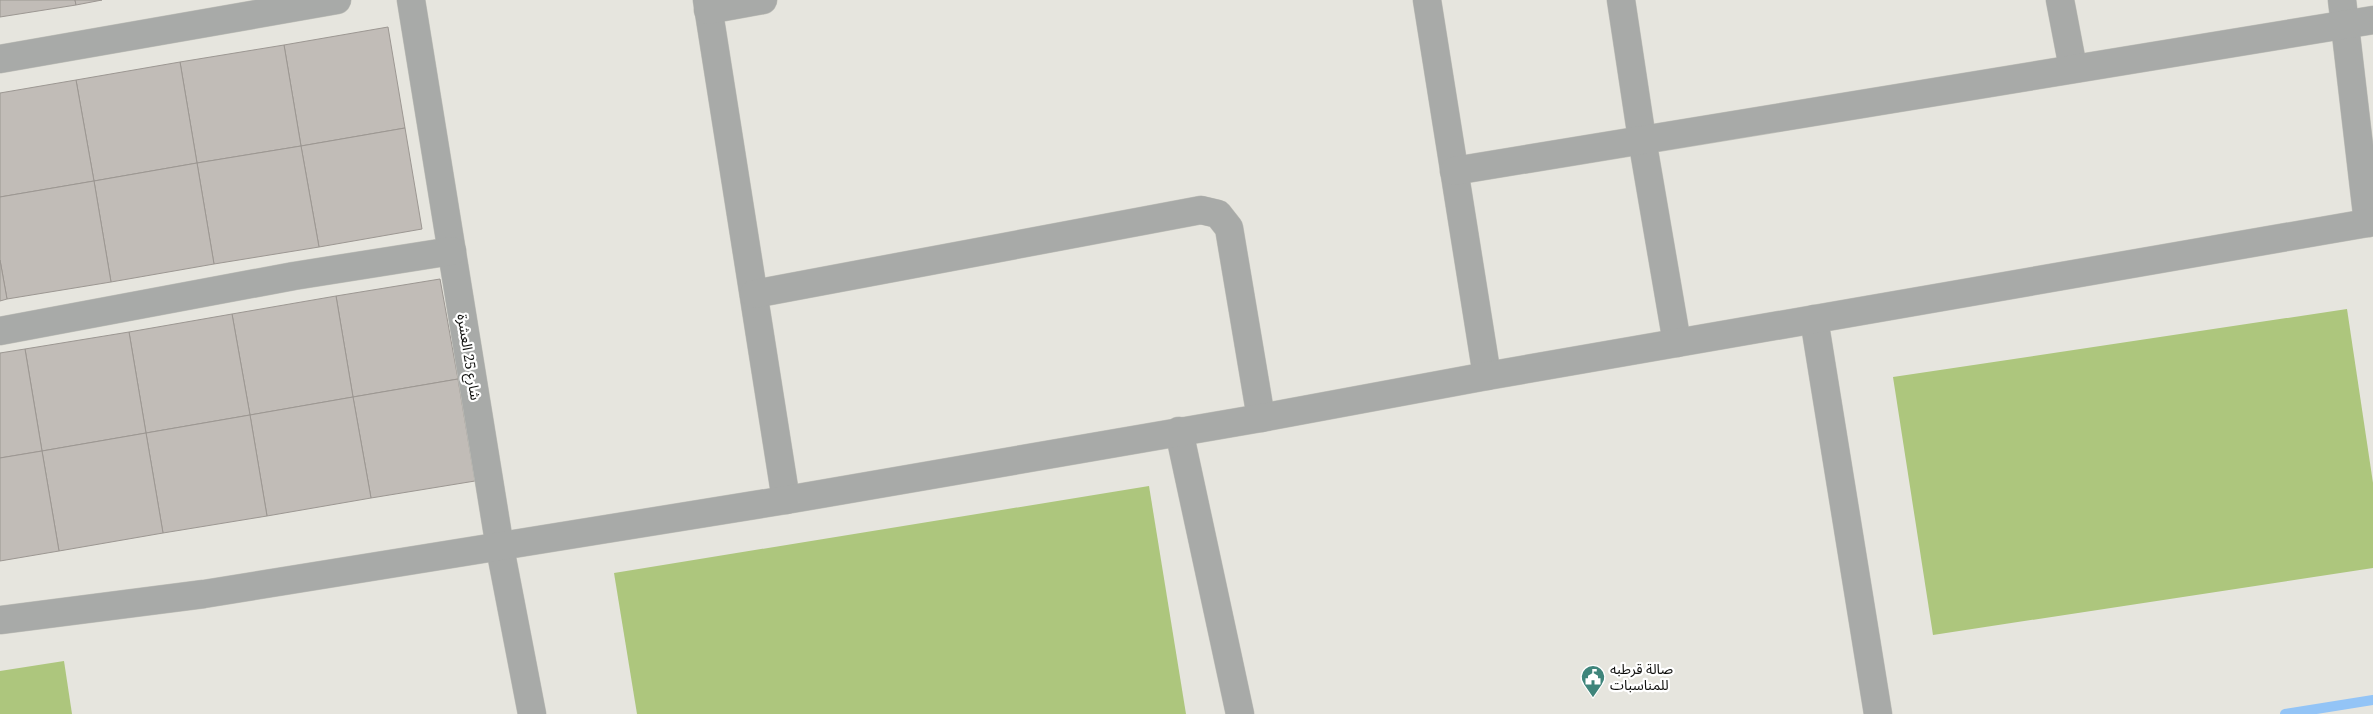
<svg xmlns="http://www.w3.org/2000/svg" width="2373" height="714" font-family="'Noto Serif','Noto Sans Arabic',serif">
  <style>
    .green { fill: #adc67d }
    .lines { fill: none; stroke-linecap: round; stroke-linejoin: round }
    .stream { stroke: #93c4f6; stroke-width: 10 }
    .building { fill: #c1bcb7; stroke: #9c9792 }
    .minor-casing { stroke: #c3c3bc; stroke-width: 29 }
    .minor { stroke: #a8aaa8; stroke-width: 28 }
    .labels { text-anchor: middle; stroke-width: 4.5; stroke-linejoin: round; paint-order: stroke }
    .street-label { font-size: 14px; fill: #0e0e0c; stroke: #fff }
    .poi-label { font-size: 14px; fill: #0e0e0c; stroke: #fff; text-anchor: start }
  </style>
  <rect width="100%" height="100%" fill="#e6e5de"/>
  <g class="green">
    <path d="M2347 309 2373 483V568L1933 635 1893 377Z"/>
    <path d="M1149 486 1186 714H637L614 573Z"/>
    <path d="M64 661 72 714H0V671Z"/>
  </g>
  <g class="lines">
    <path class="stream" d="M2285 714 2373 700"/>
  </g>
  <g class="building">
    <path d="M0 0H75L76 5 0 17Z"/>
    <path d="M75 0H102L76 5Z"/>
    <path d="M388 27 405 128 301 146 284 45Z"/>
    <path d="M284 45 301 146 197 163 180 62Z"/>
    <path d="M180 62 197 163 94 181 76 80Z"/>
    <path d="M76 80 94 181 0 197V93Z"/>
    <path d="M405 128 422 229 319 247 301 146Z"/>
    <path d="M301 146 319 247 214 264 197 163Z"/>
    <path d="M197 163 214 264 111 282 94 181Z"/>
    <path d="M94 181 111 282 7 299 0 260V197Z"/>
    <path d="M0 260 7 299 0 301Z"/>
    <path d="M440 279 458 379 353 397 336 296Z"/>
    <path d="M336 296 353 397 250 415 232 314Z"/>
    <path d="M232 314 250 415 146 433 129 332Z"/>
    <path d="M129 332 146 433 42 451 25 349Z"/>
    <path d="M25 349 42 451 0 458V353Z"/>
    <path d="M458 379 475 481 371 498 353 397Z"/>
    <path d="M353 397 371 498 267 516 250 415Z"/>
    <path d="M250 415 267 516 163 533 146 433Z"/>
    <path d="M146 433 163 533 59 551 42 451Z"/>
    <path d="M42 451 59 551 0 561V458Z"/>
  </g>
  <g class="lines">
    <g class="minor-casing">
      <g id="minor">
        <path d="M411 0 500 548 532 714"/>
        <path d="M707 0 786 500"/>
        <path d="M1427 0 1487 376"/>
        <path d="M1621 0 1642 139 1677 343"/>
        <path d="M2060 0 2073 68"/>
        <path d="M2342 0 2368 223"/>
        <path d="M708 10 763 0"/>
        <path d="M0 59 337 0"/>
        <path d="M1454 171 2373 20"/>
        <path d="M754 294 1201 210 1218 214 1229 228 1261 418"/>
        <path d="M1814 319 1878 714"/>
        <path d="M0 331 294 276 452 251"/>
        <path d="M1179 431 1240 714"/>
        <path d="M0 620 204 594 786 500 1261 418 1487 376 2373 222"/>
      </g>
    </g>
    <use href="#minor" class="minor"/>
  </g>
  <defs>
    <g id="civic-pin" transform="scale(1.25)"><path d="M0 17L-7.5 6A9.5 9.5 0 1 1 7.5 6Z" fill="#3f857b" stroke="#fff"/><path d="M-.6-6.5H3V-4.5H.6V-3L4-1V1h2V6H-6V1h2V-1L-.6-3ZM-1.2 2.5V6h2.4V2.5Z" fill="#fff"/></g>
  </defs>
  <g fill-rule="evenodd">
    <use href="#civic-pin" x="1593" y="677"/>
  </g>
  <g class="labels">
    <g class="street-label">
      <text transform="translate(469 357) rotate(81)" y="5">شارع 25 العشرة</text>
    </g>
    <g class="poi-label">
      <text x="1610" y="674">صالة قرطبه<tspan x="1610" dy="16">للمناسبات</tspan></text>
    </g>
  </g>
</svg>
